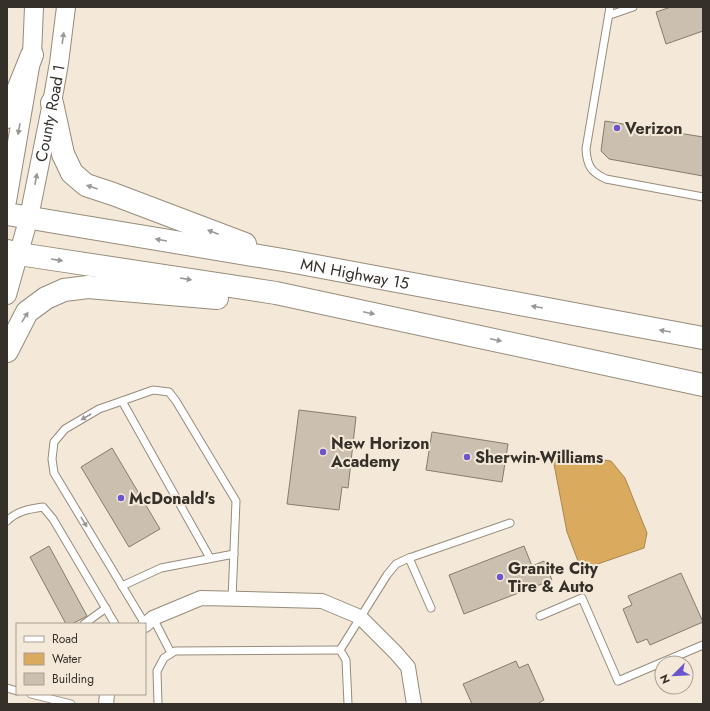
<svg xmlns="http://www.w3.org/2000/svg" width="710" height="711" font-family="Jost,sans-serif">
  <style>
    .water { fill: #daab5f; stroke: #a8864f }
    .building { fill: #cbc0b0; stroke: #867c6d }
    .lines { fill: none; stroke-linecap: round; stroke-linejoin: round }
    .service-casing { stroke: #968c7c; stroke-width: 9 }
    .minor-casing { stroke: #968c7c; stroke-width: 16 }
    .tertiary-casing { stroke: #968c7c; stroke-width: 20 }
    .trunk-casing { stroke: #968c7c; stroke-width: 24 }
    .service { stroke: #fff; stroke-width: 7 }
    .minor { stroke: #fff; stroke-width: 14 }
    .tertiary { stroke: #fff; stroke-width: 18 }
    .trunk { stroke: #fff; stroke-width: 22 }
    .oneway { fill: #9a9894 }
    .poi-dot { fill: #6c54cd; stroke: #f4e9d8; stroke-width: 1.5 }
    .labels { text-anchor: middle; stroke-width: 4; stroke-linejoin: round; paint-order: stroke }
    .street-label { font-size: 16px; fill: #35302a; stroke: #f4e9d8 }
    .poi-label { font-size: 16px; font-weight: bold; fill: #35302a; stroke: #f4e9d8; text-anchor: start }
  </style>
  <rect width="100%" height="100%" fill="#f4e9d8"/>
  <path class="water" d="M561 454 611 461 625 478 647 533 644 548 589 567 578 561 567 532 553 459Z"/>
  <g class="building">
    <path d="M671 7H703V31L666 44 656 12Z"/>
    <path d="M605 121 703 137V176L609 159 601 151Z"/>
    <path d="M299 410 356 417 348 488 342 487 339 510 287 504Z"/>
    <path d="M432 432 508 444 502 482 426 470Z"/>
    <path d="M112 448 160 529 129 547 81 467Z"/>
    <path d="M49 546 87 616 72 624H66L30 557Z"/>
    <path d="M524 546 532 566 544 561 552 580 464 614 449 575Z"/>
    <path d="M681 573 703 622 650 645 647 639 637 643 623 609 632 605 628 596Z"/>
    <path d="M516 661 519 668 528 664 544 700 537 704H472L463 684Z"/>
  </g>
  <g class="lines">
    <g class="service-casing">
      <g id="service">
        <path d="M610 7 586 149C587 166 591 172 606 179L703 197"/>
        <path d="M610 15 633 7"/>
        <path d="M122 401 210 558"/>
        <path d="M7 521C17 511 29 509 43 507L53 519 115 624"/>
        <path d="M409 558 431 608"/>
        <path d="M122 586 161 568 234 554"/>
        <path d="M540 616 582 598 618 681 703 645"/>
        <path d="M153 618 171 653"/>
        <path d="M84 624 106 608"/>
        <path d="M145 624 54 473 52 459 54 442 65 429 99 409 122 401 153 390 169 392 176 401 236 501 232 599"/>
        <path d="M340 650 387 575 396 564 409 558 510 523"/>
        <path d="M340 650 346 660 348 704"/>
        <path d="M7 688 17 691"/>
        <path d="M31 694 71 704"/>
        <path d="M158 704 157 671 164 658 175 651 340 650"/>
      </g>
    </g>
    <g class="minor-casing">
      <g id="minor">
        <path d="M145 625 153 618 201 598 322 601 360 617 396 653 408 667 414 704"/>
        <path d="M106 704 107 694"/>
      </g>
    </g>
    <g class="tertiary-casing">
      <g id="tertiary">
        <path d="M7 201 32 55 34 7"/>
        <path id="s1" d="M7 295 29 217 52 103 59 63 66 7"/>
      </g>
    </g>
    <g class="trunk-casing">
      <g id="trunk">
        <path d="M52 103 63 154 72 173 86 185 113 194 245 244"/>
        <path d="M7 117 32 55"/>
        <path id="s2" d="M7 214 289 261 703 338"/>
        <path d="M7 251 19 254 276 293 703 385"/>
        <path d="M7 351 27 312 46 298 64 290 88 287 217 298"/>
      </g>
    </g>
    <use href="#service" class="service"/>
    <use href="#minor" class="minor"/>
    <use href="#tertiary" class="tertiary"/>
    <use href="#trunk" class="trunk"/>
  </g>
  <defs><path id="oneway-solid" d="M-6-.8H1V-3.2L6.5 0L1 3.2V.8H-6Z"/></defs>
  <g class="oneway">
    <use href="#oneway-solid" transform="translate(63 38) rotate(-82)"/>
    <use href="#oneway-solid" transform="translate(19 129) rotate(100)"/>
    <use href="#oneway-solid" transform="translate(36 179) rotate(-79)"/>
    <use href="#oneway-solid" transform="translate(92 187) rotate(-161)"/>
    <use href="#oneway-solid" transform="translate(213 232) rotate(-159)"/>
    <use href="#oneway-solid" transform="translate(161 240) rotate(-170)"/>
    <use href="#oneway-solid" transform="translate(57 260) rotate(9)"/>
    <use href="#oneway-solid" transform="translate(186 279) rotate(9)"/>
    <use href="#oneway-solid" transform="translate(537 307) rotate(-170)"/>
    <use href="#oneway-solid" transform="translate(369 313) rotate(12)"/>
    <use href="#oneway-solid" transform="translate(25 317) rotate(-58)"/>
    <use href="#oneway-solid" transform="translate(665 331) rotate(-170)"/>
    <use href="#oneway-solid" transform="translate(496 340) rotate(12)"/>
    <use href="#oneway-solid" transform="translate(86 417) rotate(150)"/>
    <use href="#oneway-solid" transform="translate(84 522) rotate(59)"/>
  </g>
  <g class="poi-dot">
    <circle cx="617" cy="128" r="4"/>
    <circle cx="323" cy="452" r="4"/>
    <circle cx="467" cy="457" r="4"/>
    <circle cx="121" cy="498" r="4"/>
    <circle cx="500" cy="577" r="4"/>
  </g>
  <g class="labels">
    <g class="street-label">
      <text dy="6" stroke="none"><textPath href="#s1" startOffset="187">County Road 1</textPath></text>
      <text dy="6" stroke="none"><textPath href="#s2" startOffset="353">MN Highway 15</textPath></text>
    </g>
    <g class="poi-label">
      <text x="625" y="134">Verizon</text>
      <text x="331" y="449">New Horizon<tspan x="331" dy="18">Academy</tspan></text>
      <text x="475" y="463">Sherwin-Williams</text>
      <text x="129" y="504">McDonald's</text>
      <text x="508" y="574">Granite City<tspan x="508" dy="18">Tire &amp; Auto</tspan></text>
    </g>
  </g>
  <rect width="710" height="711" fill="none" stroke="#35302a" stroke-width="16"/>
  <rect x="16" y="623" width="130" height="72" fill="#f4e9d8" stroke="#a89f92"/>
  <rect x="24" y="636" width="20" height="6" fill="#ffffff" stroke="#a89f92"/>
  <text x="52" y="643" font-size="12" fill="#35302a">Road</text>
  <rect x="24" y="653" width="20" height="12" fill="#daab5f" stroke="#a89f92"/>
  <text x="52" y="663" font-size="12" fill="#35302a">Water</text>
  <rect x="24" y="673" width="20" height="12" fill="#cbc0b0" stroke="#a89f92"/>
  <text x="52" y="683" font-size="12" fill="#35302a">Building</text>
  <g transform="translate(674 675) rotate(246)"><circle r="19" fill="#f4e9d8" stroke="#a89f92"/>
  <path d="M0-3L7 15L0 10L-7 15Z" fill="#6c54cd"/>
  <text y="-6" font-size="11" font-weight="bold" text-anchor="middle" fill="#35302a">N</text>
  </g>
</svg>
